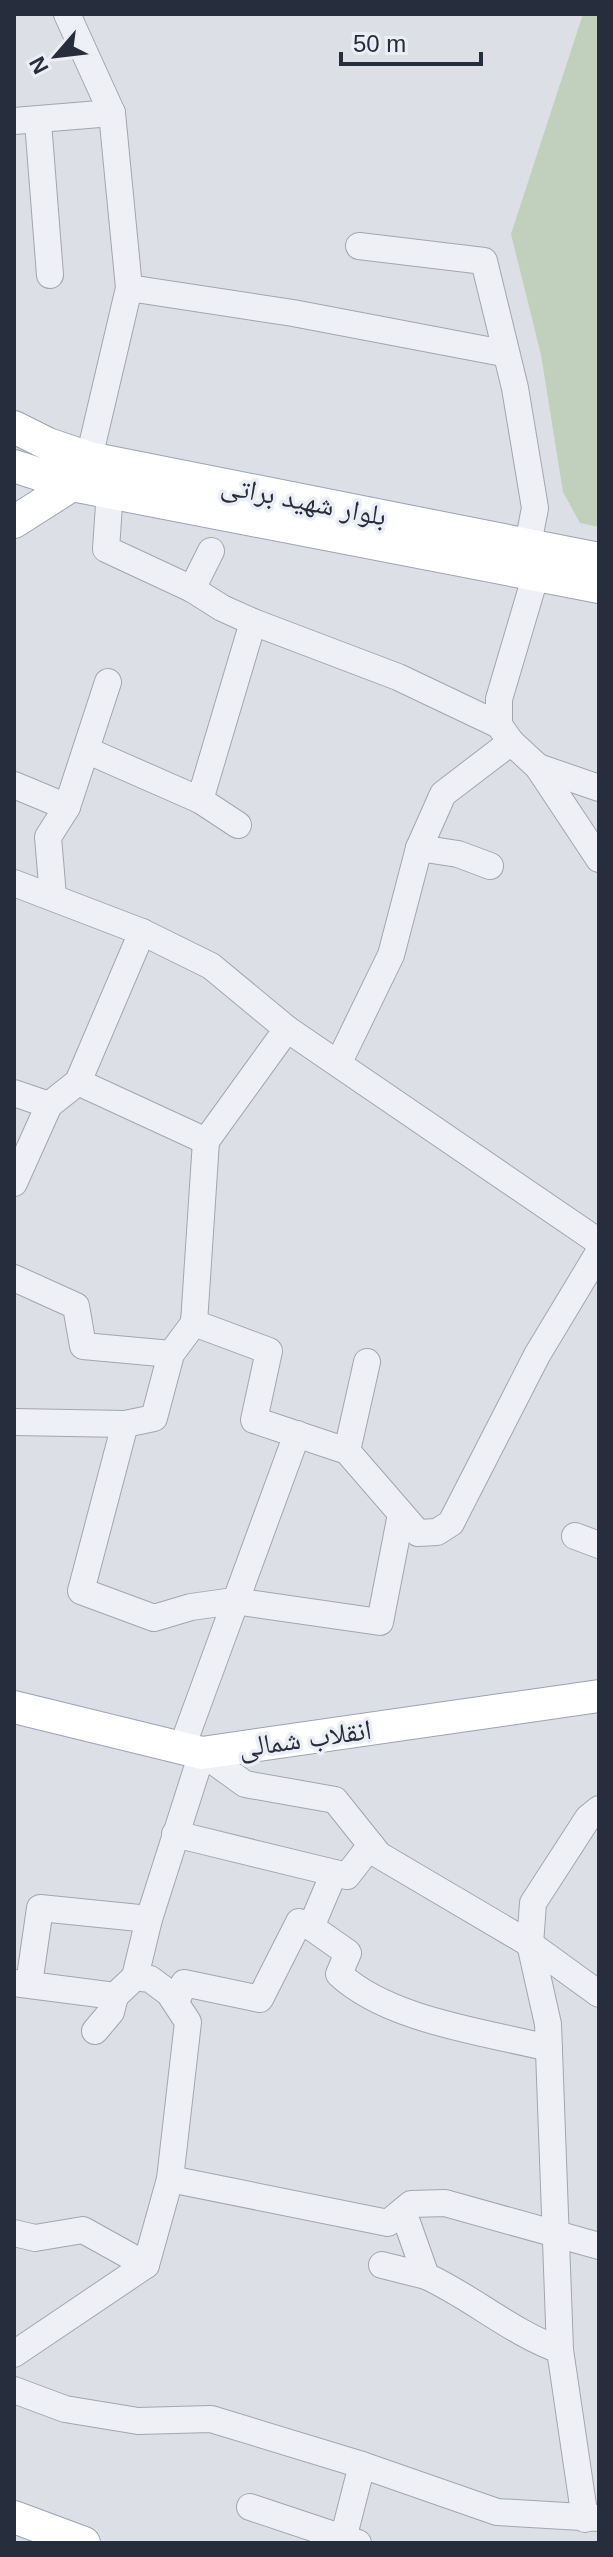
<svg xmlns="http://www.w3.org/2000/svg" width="613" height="2557" font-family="Helvetica,'Noto Naskh Arabic',sans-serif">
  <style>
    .green { fill: #c1d0bd }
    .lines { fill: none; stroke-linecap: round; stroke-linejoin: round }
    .minor-casing { stroke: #a2a6b0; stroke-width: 28 }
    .major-casing { stroke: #9ba3b2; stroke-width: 34 }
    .minor { stroke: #eff0f5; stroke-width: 26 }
    .major { stroke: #fff; stroke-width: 32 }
    .labels { text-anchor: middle; stroke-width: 7; stroke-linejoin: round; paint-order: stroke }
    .street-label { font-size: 28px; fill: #262d3c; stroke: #ebeef4 }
  </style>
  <rect width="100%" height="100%" fill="#dcdfe6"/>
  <path class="green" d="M583 14H599V527L580 523 563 492 541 355 511 234Z"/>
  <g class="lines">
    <g class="minor-casing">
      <g id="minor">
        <path d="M67 14 112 113 129 288 89 458"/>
        <path d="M14 121 112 113"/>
        <path d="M38 122 50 275"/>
        <path d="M359 246 484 261 515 388 535 508 528 544"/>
        <path d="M129 288 293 313 503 353"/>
        <path d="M110 490 106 549 192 589 222 608 253 622 398 677 499 725"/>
        <path d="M192 589 211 551"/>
        <path d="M511 742 538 767 599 859"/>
        <path d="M86 750 200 800 238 825"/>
        <path d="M538 767 599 788"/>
        <path d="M14 785 67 807"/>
        <path d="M200 800 253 622"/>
        <path d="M419 848 458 854 490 866"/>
        <path d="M14 883 142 932 211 966 287 1029 599 1242"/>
        <path d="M53 896 48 837 67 807 108 682"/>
        <path d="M287 1029 206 1141 194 1323 269 1351 254 1420 347 1451 418 1533 437 1532 451 1523 537 1355 599 1252"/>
        <path d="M339 1062 391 955 419 848 443 794 511 742 499 725V699L536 574"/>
        <path d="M78 1082 206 1141"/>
        <path d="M14 1093 49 1105"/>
        <path d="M14 1183 49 1105 78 1082 142 932"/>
        <path d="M14 1278 76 1306 83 1346 171 1354"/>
        <path d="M14 1422 125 1424 154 1418 171 1354 194 1323"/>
        <path d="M125 1424 81 1591 154 1618 191 1607 234 1601 380 1622 401 1514"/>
        <path d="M347 1451 367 1362"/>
        <path d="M575 1536 599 1545"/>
        <path d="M181 1750 297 1434"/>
        <path d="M175 1834 347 1876 371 1845"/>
        <path d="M311 1927 348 1953 339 1974C388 2020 484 2032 549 2048"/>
        <path d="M14 1983 115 1996 135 1977"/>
        <path d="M29 1984 40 1908 149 1919"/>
        <path d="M176 2002 184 1983 260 1999 299 1922 311 1927 334 1873"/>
        <path d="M95 2031 111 2012 115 1996"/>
        <path d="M170 2179 388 2223 411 2204 445 2203 599 2246"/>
        <path d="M403 2211 426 2276C472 2297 512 2333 560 2350"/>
        <path d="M14 2233 35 2238 83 2230 146 2265"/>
        <path d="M382 2265 426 2276"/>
        <path d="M14 2354 146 2265 170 2179 188 2022 169 1993 150 1979 135 1977 149 1919 202 1753 245 1784 335 1800 379 1855 530 1944 599 1994"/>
        <path d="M14 2390 65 2409 138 2421 211 2419 362 2465 497 2512 599 2518"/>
        <path d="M250 2507 358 2543"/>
        <path d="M585 2519 560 2350 548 2024 530 1944 533 1903 588 1818 599 1809"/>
        <path d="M342 2543 362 2465"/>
      </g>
    </g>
    <g class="major-casing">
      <g id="major">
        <path d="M14 427 48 444 89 458 599 559"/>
        <path d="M14 466 72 485 599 587"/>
        <path d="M14 522 72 485"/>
        <path d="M14 1707 202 1753 599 1696"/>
        <path d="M14 2517 84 2543"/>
      </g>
    </g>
    <use href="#minor" class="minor"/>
    <use href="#major" class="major"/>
  </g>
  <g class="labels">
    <g class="street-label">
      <text transform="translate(304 500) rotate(11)" y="10">بلوار شهید براتی</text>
      <text transform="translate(305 1738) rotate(-8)" y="10">انقلاب شمالی</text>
    </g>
  </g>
  <rect width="613" height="2557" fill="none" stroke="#262d3c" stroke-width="32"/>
  <g transform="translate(56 56) rotate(242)" stroke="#ebeef4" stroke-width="6" paint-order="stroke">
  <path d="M0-6L14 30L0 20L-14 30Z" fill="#262d3c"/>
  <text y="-12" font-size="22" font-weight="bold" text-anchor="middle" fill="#262d3c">N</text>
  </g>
  <path d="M341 52v12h140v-12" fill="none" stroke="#262d3c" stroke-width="4"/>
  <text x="353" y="52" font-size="24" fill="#262d3c" stroke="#ebeef4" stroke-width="6" paint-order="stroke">50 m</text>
</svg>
